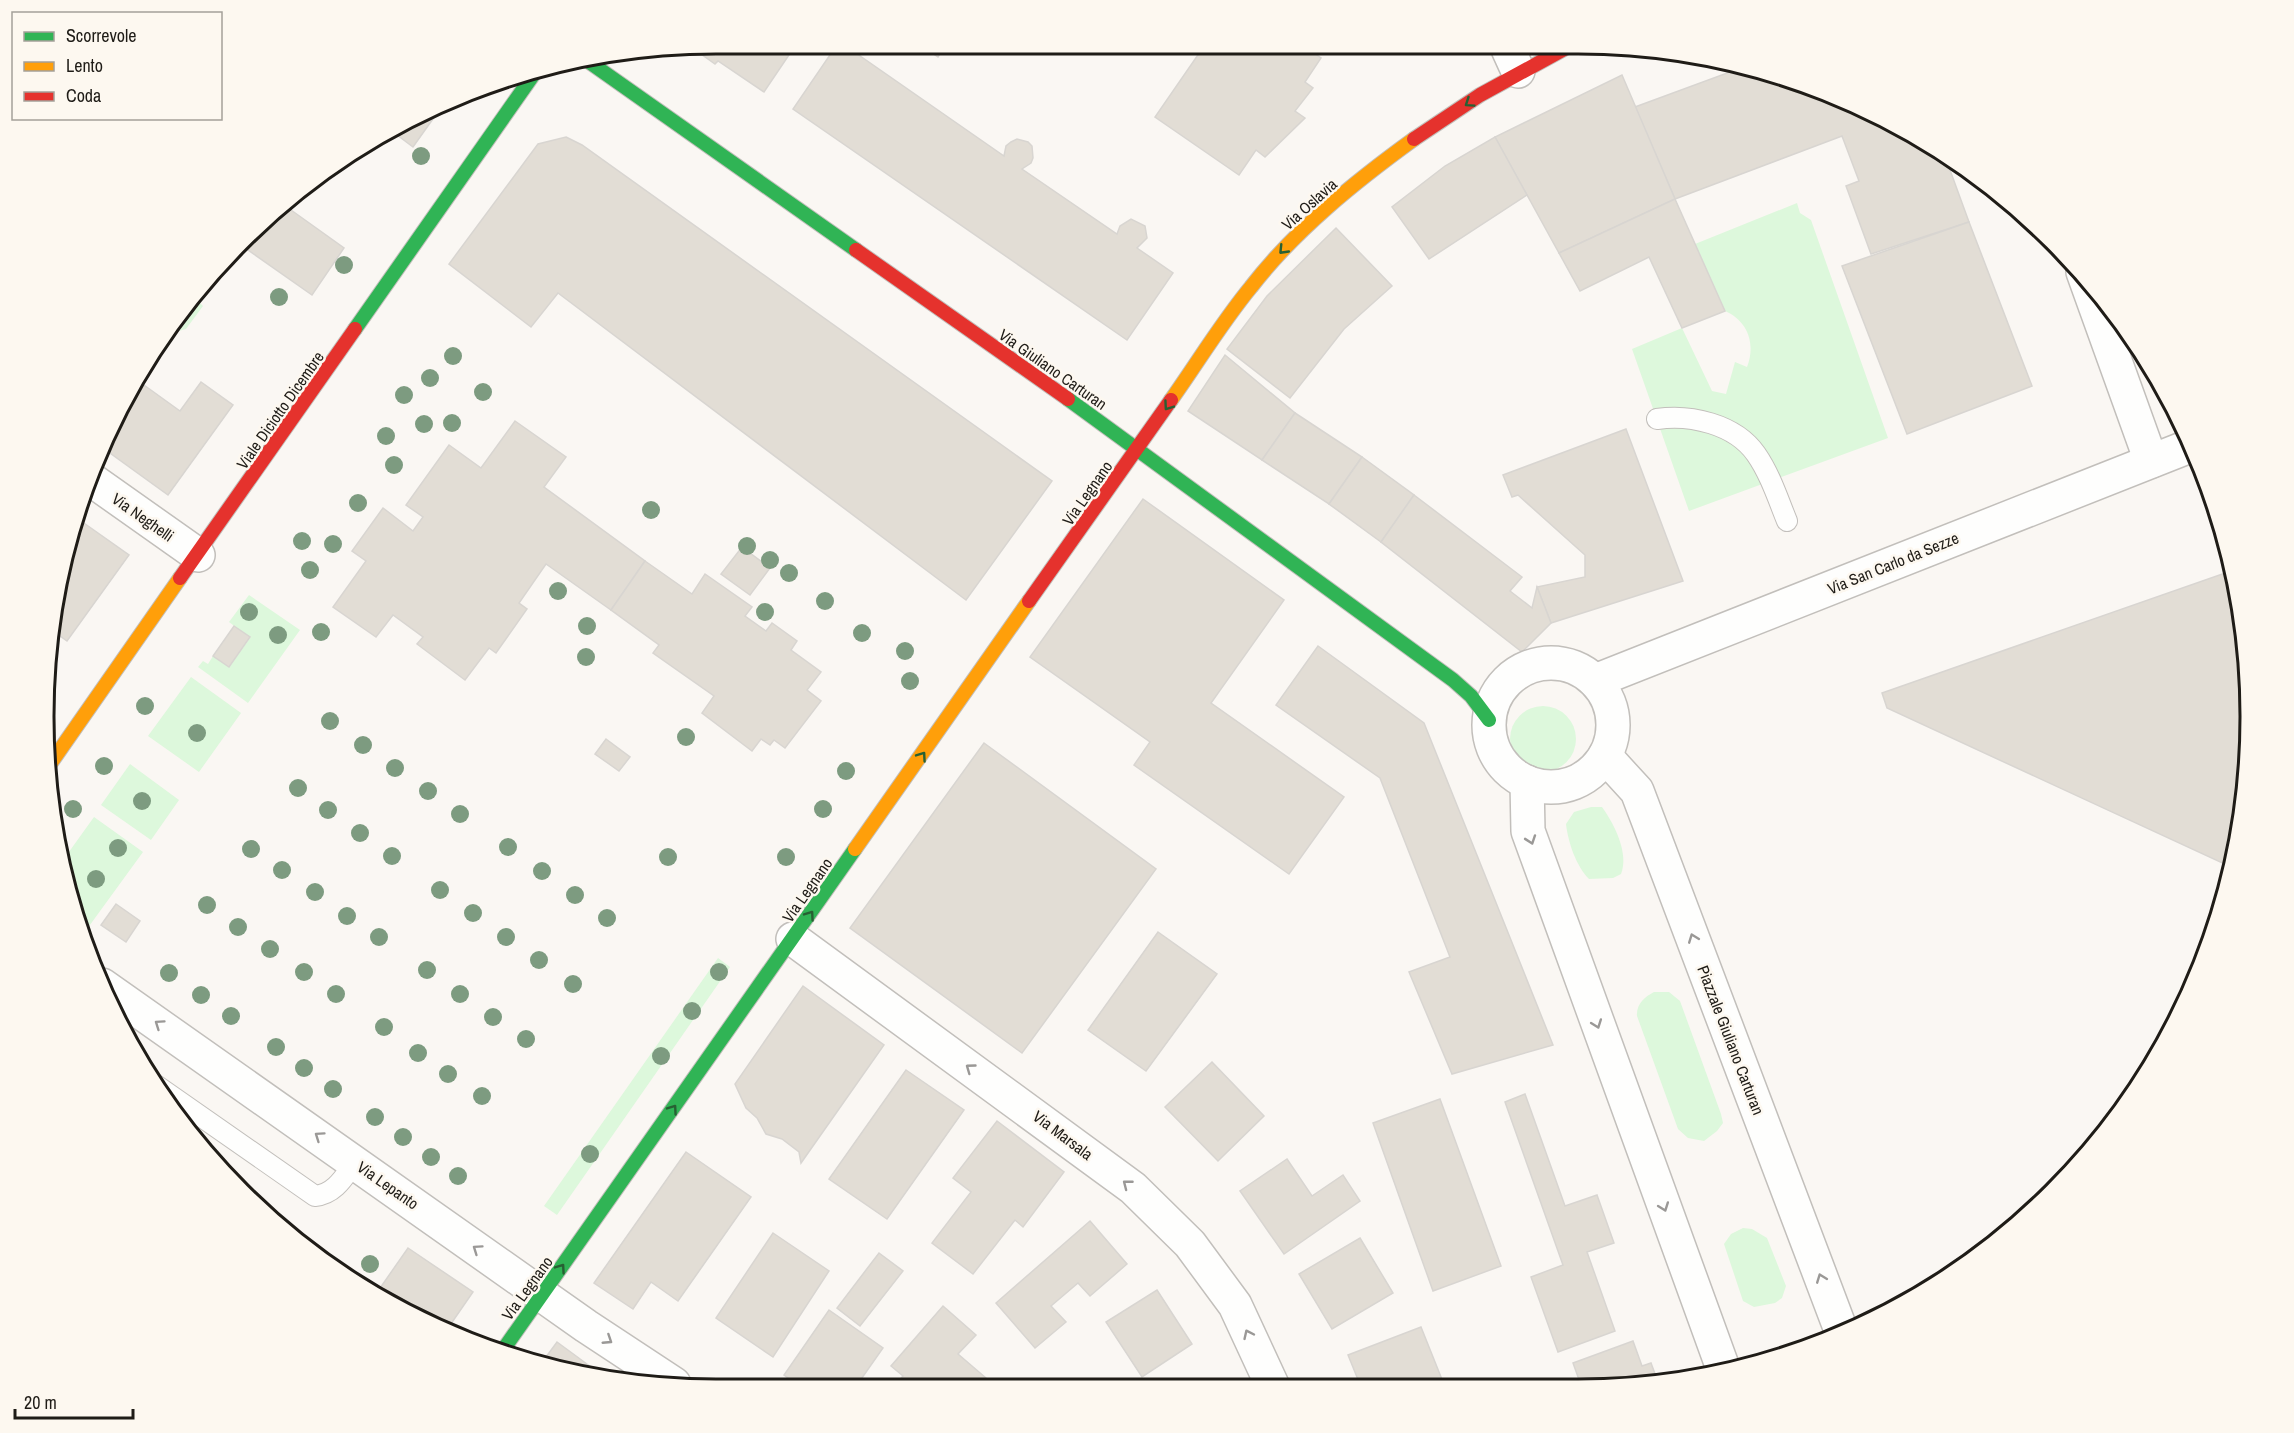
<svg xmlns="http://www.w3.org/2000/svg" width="2294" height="1433" font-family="'Archivo Narrow',sans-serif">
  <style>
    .green { fill: #ddf8dc }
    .building { fill: #e2ddd5; stroke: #d8d5d1; stroke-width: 1.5 }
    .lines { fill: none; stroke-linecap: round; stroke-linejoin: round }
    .lane-casing { stroke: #c2bfbb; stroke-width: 22 }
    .street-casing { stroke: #c2bfbb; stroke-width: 36 }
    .fast-casing { stroke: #c2bfbb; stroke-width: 16 }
    .slow-casing { stroke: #c2bfbb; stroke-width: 16 }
    .jam-casing { stroke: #c2bfbb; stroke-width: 16 }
    .lane { stroke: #fefefd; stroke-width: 20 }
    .street { stroke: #fefefd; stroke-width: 33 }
    .fast { stroke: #30b455; stroke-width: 14 }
    .slow { stroke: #ff9f0a; stroke-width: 14 }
    .jam { stroke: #e5322d; stroke-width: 14 }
    .tree { fill: #7d9b80 }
    .oneway { stroke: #276033 }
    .oneway2 { stroke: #9a9896 }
    .labels { text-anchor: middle; stroke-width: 5; stroke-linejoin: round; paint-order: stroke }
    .street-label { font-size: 16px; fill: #1f1c17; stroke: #fdf8f0 }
    .rim { fill: none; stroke: #1f1c17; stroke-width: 3 }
  </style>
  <rect width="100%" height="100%" fill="#faf7f3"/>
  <g class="green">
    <path d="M1797 203 1800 213 1811 220 1888 438 1689 511 1632 349 1682 328 1712 391 1726 394 1735 362 1747 367C1756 344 1748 321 1725 311L1695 244Z"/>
    <path d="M199 302 203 306 186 329 164 335 173 322 181 327Z"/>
    <path d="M249 595 300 630 248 703 198 667 203 661 208 664 213 656 229 667 250 638 229 622Z"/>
    <path d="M191 677 241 713 199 772 148 736Z"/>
    <circle cx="1543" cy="739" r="33"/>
    <path d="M130 764 179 800 151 840 101 805Z"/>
    <path d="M1591 807H1602C1615 825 1629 854 1621 874L1613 878 1589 879C1576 866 1568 842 1566 824L1574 812Z"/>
    <path d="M94 817 143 852 87 929C68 916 65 885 61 863Z"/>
    <path d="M718 958 730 967 557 1215 544 1206Z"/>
    <path d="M1654 992H1669L1680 1001 1721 1114 1723 1123 1717 1131 1704 1141 1688 1138 1678 1129 1637 1016C1636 1005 1644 997 1654 992Z"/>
    <path d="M1743 1228 1752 1229 1767 1238 1786 1286 1782 1298 1775 1303 1754 1307 1743 1301 1724 1244 1731 1234Z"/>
  </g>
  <g class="building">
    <path d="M694 49H793L764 92 718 61 715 64Z"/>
    <path d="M834 49H850L1004 156 1006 146 1011 142 1017 139 1028 142 1032 146 1033 158 1031 163 1022 169 1117 234 1120 226 1131 219 1145 226 1147 238 1137 248 1173 273 1127 340 793 109Z"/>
    <path d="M926 49H943L938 57Z"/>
    <path d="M1202 49H1308L1321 58 1305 82 1313 88 1295 111 1305 118 1265 157 1256 150 1239 175 1155 117Z"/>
    <path d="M1738 69 1835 95 1946 159 1969 222 1871 254 1846 186 1859 181 1842 136 1675 199 1635 107Z"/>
    <path d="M1622 75 1675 199 1559 253 1495 137Z"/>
    <path d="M440 109 413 147 393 132Z"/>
    <path d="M566 137 582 145 1052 481 966 600 558 293 531 327 449 264 538 144Z"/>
    <path d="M1495 137 1527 195 1429 259 1392 207 1445 166Z"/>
    <path d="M1675 199 1725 311 1682 328 1649 257 1580 291 1559 253Z"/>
    <path d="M284 205 344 248 312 295 238 243Z"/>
    <path d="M1969 222 2032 386 1907 434 1842 266Z"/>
    <path d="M1336 228 1392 286 1344 329 1290 398 1227 349 1267 296Z"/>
    <path d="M1225 355 1295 413 1262 460 1188 411Z"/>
    <path d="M137 380 180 411 201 382 233 405 168 495 103 448 128 392Z"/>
    <path d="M1295 413 1362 457 1329 504 1262 460Z"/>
    <path d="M515 421 566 457 544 487 645 561 611 610 546 564 519 603 527 609 496 653 489 648 465 680 417 644 423 637 393 615 376 637 333 607 366 561 352 551 383 508 413 531 423 517 406 505 449 445 481 468Z"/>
    <path d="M1626 429 1683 581 1551 623 1537 587 1585 577V555L1518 495 1512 497 1503 475Z"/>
    <path d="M1362 457 1414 495 1381 542 1329 504Z"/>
    <path d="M1414 495 1522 577 1510 591 1532 608 1537 587 1551 623 1522 652 1381 542Z"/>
    <path d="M1143 499 1284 600 1211 703 1344 797 1289 874 1134 765 1150 742 1030 657Z"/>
    <path d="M81 521 129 555 67 641 53 631 73 533Z"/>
    <path d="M742 547 770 568 750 595 721 574Z"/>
    <path d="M645 561 692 594 705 574 752 607 745 616 766 631 772 623 797 641 791 650 821 672 807 690 821 701 785 748 774 740 770 745 761 739 752 751 702 713 714 696 653 653 659 645 611 610Z"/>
    <path d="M2231 571 2245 629 2249 761 2231 867 1887 708 1882 693Z"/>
    <path d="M234 626 250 637 229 667 213 656Z"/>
    <path d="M1318 646 1424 723 1553 1045 1452 1074 1409 972 1450 957 1380 778 1276 705Z"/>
    <path d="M606 739 630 757 619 771 595 754Z"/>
    <path d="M984 743 1156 869 1022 1053 850 928Z"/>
    <path d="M116 904 140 921 126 942 101 925Z"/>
    <path d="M1158 932 1217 974 1146 1071 1088 1030Z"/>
    <path d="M803 986 884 1045 801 1163 799 1152 782 1139 766 1134 757 1118 746 1108 735 1084Z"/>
    <path d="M1212 1062 1264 1116 1218 1161 1165 1107Z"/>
    <path d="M906 1070 964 1110 887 1219 829 1179Z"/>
    <path d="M1525 1094 1565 1206 1597 1195 1614 1243 1587 1252 1615 1331 1558 1352 1531 1277 1563 1265 1505 1102Z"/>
    <path d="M1440 1099 1501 1266 1433 1291 1373 1123Z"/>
    <path d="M997 1121 1064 1172 1023 1227 1015 1220 973 1274 932 1243 971 1192 953 1178Z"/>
    <path d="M686 1152 751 1197 678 1301 651 1282 633 1309 594 1283Z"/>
    <path d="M1287 1159 1312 1196 1343 1175 1360 1201 1284 1254 1240 1191Z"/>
    <path d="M1090 1221 1127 1264 1090 1296 1078 1283 1051 1306 1066 1322 1035 1348 996 1303Z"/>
    <path d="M773 1233 829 1271 773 1357 716 1318Z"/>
    <path d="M1360 1238 1393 1293 1332 1329 1299 1274Z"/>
    <path d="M408 1248 473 1292 446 1331 378 1291Z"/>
    <path d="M879 1253 903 1271 860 1326 837 1308Z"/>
    <path d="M1157 1290 1192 1344 1142 1377 1106 1322Z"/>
    <path d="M943 1306 976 1335 958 1354 986 1378 980 1385H895L903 1376 891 1366Z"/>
    <path d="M829 1310 883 1348 857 1385H798L784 1375Z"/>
    <path d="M1421 1327 1445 1387H1361L1348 1355Z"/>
    <path d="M1633 1341 1642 1366 1651 1363 1658 1382 1622 1388H1582L1573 1363Z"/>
    <path d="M557 1342 606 1378 543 1361Z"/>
  </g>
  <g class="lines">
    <g class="lane-casing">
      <g id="lane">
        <path d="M1657 419C1690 414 1735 424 1756 454 1770 474 1778 499 1787 521"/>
        <path d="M153 1083 315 1196C335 1194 344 1177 355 1162"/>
      </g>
    </g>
    <g class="street-casing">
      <g id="street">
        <path d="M1508 49 1518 71"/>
        <path d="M2083 272 2151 461"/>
        <path d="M89 478 198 555"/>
        <circle cx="1551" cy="725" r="62"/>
        <path d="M1595 681 2190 446"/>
        <path d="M1605 756 1637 791 1842 1333"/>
        <path d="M1527 782 1528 831 1724 1371"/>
        <path d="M793 939 1133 1188 1190 1244 1235 1305 1273 1387"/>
        <path d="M102 985 586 1326 674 1384"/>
      </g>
    </g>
    <g class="fast-casing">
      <g id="fast">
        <path d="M585 59 856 250"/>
        <path d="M355 329 536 71"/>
        <path d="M1068 399 1453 680 1471 696 1489 720"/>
        <path d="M503 1350 855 849"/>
      </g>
    </g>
    <g class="slow-casing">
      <g id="slow">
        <path d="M1171 400C1198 362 1222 322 1251 287 1295 230 1356 181 1414 139"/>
        <path d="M48 767 180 578"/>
        <path d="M855 849 1029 601"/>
      </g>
    </g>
    <g class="jam-casing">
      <g id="jam">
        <path d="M1414 139 1480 95 1564 49"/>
        <path d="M856 250 1068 399"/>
        <path d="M180 578 355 329"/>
        <path d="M1029 601 1171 400"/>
      </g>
    </g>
    <use href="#lane" class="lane"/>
    <use href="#street" class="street"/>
    <use href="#fast" class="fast"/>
    <use href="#slow" class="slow"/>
    <use href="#jam" class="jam"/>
  </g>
  <g class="tree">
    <circle cx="421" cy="156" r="9"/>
    <circle cx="344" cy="265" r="9"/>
    <circle cx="279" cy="297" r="9"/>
    <circle cx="453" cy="356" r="9"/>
    <circle cx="430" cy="378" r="9"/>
    <circle cx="483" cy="392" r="9"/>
    <circle cx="404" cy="395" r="9"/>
    <circle cx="452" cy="423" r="9"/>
    <circle cx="424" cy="424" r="9"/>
    <circle cx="386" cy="436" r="9"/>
    <circle cx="394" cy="465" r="9"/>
    <circle cx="358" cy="503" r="9"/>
    <circle cx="651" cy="510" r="9"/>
    <circle cx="302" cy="541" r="9"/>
    <circle cx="333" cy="544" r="9"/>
    <circle cx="747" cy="546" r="9"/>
    <circle cx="770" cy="560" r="9"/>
    <circle cx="310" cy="570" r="9"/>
    <circle cx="789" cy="573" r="9"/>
    <circle cx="558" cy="591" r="9"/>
    <circle cx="825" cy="601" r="9"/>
    <circle cx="249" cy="612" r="9"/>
    <circle cx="765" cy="612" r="9"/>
    <circle cx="587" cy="626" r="9"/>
    <circle cx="321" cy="632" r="9"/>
    <circle cx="862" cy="633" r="9"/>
    <circle cx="278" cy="635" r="9"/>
    <circle cx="905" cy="651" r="9"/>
    <circle cx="586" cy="657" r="9"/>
    <circle cx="910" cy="681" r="9"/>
    <circle cx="145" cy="706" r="9"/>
    <circle cx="330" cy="721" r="9"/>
    <circle cx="197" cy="733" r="9"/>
    <circle cx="686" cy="737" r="9"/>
    <circle cx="363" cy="745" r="9"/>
    <circle cx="104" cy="766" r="9"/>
    <circle cx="395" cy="768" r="9"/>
    <circle cx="846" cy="771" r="9"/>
    <circle cx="298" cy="788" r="9"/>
    <circle cx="428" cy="791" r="9"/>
    <circle cx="142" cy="801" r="9"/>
    <circle cx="73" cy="809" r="9"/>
    <circle cx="823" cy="809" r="9"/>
    <circle cx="328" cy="810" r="9"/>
    <circle cx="460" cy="814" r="9"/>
    <circle cx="360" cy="833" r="9"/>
    <circle cx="508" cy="847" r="9"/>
    <circle cx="118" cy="848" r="9"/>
    <circle cx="251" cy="849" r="9"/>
    <circle cx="392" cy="856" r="9"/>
    <circle cx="668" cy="857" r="9"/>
    <circle cx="786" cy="857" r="9"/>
    <circle cx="282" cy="870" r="9"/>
    <circle cx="542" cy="871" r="9"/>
    <circle cx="96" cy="879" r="9"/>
    <circle cx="440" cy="890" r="9"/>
    <circle cx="315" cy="892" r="9"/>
    <circle cx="575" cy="895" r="9"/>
    <circle cx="207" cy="905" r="9"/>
    <circle cx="473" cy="913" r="9"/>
    <circle cx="347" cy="916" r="9"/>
    <circle cx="607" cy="918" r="9"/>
    <circle cx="238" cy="927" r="9"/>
    <circle cx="379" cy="937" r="9"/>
    <circle cx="506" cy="937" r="9"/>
    <circle cx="270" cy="949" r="9"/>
    <circle cx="539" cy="960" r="9"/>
    <circle cx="427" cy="970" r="9"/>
    <circle cx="304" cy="972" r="9"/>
    <circle cx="719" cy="972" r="9"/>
    <circle cx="169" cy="973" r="9"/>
    <circle cx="573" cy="984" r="9"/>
    <circle cx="336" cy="994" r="9"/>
    <circle cx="460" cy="994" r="9"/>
    <circle cx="201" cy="995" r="9"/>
    <circle cx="692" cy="1011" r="9"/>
    <circle cx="231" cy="1016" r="9"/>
    <circle cx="493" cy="1017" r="9"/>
    <circle cx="384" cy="1027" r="9"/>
    <circle cx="526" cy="1039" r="9"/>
    <circle cx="276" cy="1047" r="9"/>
    <circle cx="418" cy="1053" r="9"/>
    <circle cx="661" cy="1056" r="9"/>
    <circle cx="304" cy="1068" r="9"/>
    <circle cx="448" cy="1074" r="9"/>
    <circle cx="333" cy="1089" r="9"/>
    <circle cx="482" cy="1096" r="9"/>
    <circle cx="375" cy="1117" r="9"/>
    <circle cx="403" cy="1137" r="9"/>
    <circle cx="590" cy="1154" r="9"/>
    <circle cx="431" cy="1157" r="9"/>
    <circle cx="458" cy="1176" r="9"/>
    <circle cx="370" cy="1264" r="9"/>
  </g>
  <defs><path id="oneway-chevron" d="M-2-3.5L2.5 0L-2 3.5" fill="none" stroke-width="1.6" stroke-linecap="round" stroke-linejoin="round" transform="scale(1.5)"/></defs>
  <g class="oneway">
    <use href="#oneway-chevron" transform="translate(1469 103) rotate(146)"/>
    <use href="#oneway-chevron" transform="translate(1283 250) rotate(134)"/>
    <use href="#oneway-chevron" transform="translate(1168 406) rotate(125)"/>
    <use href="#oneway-chevron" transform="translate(922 756) rotate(-55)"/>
    <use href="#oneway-chevron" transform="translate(810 915) rotate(-55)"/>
    <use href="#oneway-chevron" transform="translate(673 1109) rotate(-55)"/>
    <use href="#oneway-chevron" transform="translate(561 1268) rotate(-55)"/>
  </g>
  <g class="oneway2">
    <use href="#oneway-chevron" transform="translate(1531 840) rotate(71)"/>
    <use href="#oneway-chevron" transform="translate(1693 938) rotate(-111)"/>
    <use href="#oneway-chevron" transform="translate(159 1024) rotate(-145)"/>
    <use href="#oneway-chevron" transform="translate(1597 1024) rotate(70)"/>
    <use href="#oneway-chevron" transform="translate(970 1068) rotate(-144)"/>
    <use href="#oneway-chevron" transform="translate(319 1136) rotate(-145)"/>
    <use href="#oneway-chevron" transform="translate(1127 1184) rotate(-142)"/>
    <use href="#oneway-chevron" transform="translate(1664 1207) rotate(70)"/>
    <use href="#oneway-chevron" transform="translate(477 1249) rotate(-145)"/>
    <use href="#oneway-chevron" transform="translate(1821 1278) rotate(-111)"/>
    <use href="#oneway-chevron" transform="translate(1248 1334) rotate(-115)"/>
    <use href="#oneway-chevron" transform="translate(608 1340) rotate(33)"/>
  </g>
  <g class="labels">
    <g class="street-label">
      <text transform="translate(1309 204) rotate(-42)" y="6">Via Oslavia</text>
      <text transform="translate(1053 369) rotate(35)" y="6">Via Giuliano Carturan</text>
      <text transform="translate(280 410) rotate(-55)" y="6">Viale Diciotto Dicembre</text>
      <text transform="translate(1087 493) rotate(-55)" y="6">Via Legnano</text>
      <text transform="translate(143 517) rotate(35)" y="6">Via Neghelli</text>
      <text transform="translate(1893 563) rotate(-22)" y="6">Via San Carlo da Sezze</text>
      <text transform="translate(807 890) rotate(-55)" y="6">Via Legnano</text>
      <text transform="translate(1731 1040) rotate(69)" y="6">Piazzale Giuliano Carturan</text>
      <text transform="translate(1063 1135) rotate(37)" y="6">Via Marsala</text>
      <text transform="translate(388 1185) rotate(35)" y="6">Via Lepanto</text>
      <text transform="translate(527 1288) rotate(-54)" y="6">Via Legnano</text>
    </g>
  </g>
  <path d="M0 0H2294V1433H0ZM716 54H1578A662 662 0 0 1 2240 716V717A662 662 0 0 1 1578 1379H716A662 662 0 0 1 54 717V716A662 662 0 0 1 716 54Z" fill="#fdf8f0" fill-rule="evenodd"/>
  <path class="rim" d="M716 54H1578A662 662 0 0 1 2240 716V717A662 662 0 0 1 1578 1379H716A662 662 0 0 1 54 717V716A662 662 0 0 1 716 54Z"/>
  <rect x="12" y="12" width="210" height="108" fill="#fdf8f0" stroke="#a4a099" stroke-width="1.5"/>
  <rect x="24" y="32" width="30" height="9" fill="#30b455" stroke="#a4a099" stroke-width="1.5"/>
  <text x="66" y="42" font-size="18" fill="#1f1c17">Scorrevole</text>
  <rect x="24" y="62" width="30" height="9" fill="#ff9f0a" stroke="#a4a099" stroke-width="1.5"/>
  <text x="66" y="72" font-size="18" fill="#1f1c17">Lento</text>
  <rect x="24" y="92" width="30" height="9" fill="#e5322d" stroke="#a4a099" stroke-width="1.5"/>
  <text x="66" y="102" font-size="18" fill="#1f1c17">Coda</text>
  <path d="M15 1409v9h118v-9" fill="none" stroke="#1f1c17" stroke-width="3"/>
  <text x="24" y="1409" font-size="18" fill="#1f1c17" stroke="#fdf8f0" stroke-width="4.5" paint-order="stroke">20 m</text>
</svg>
